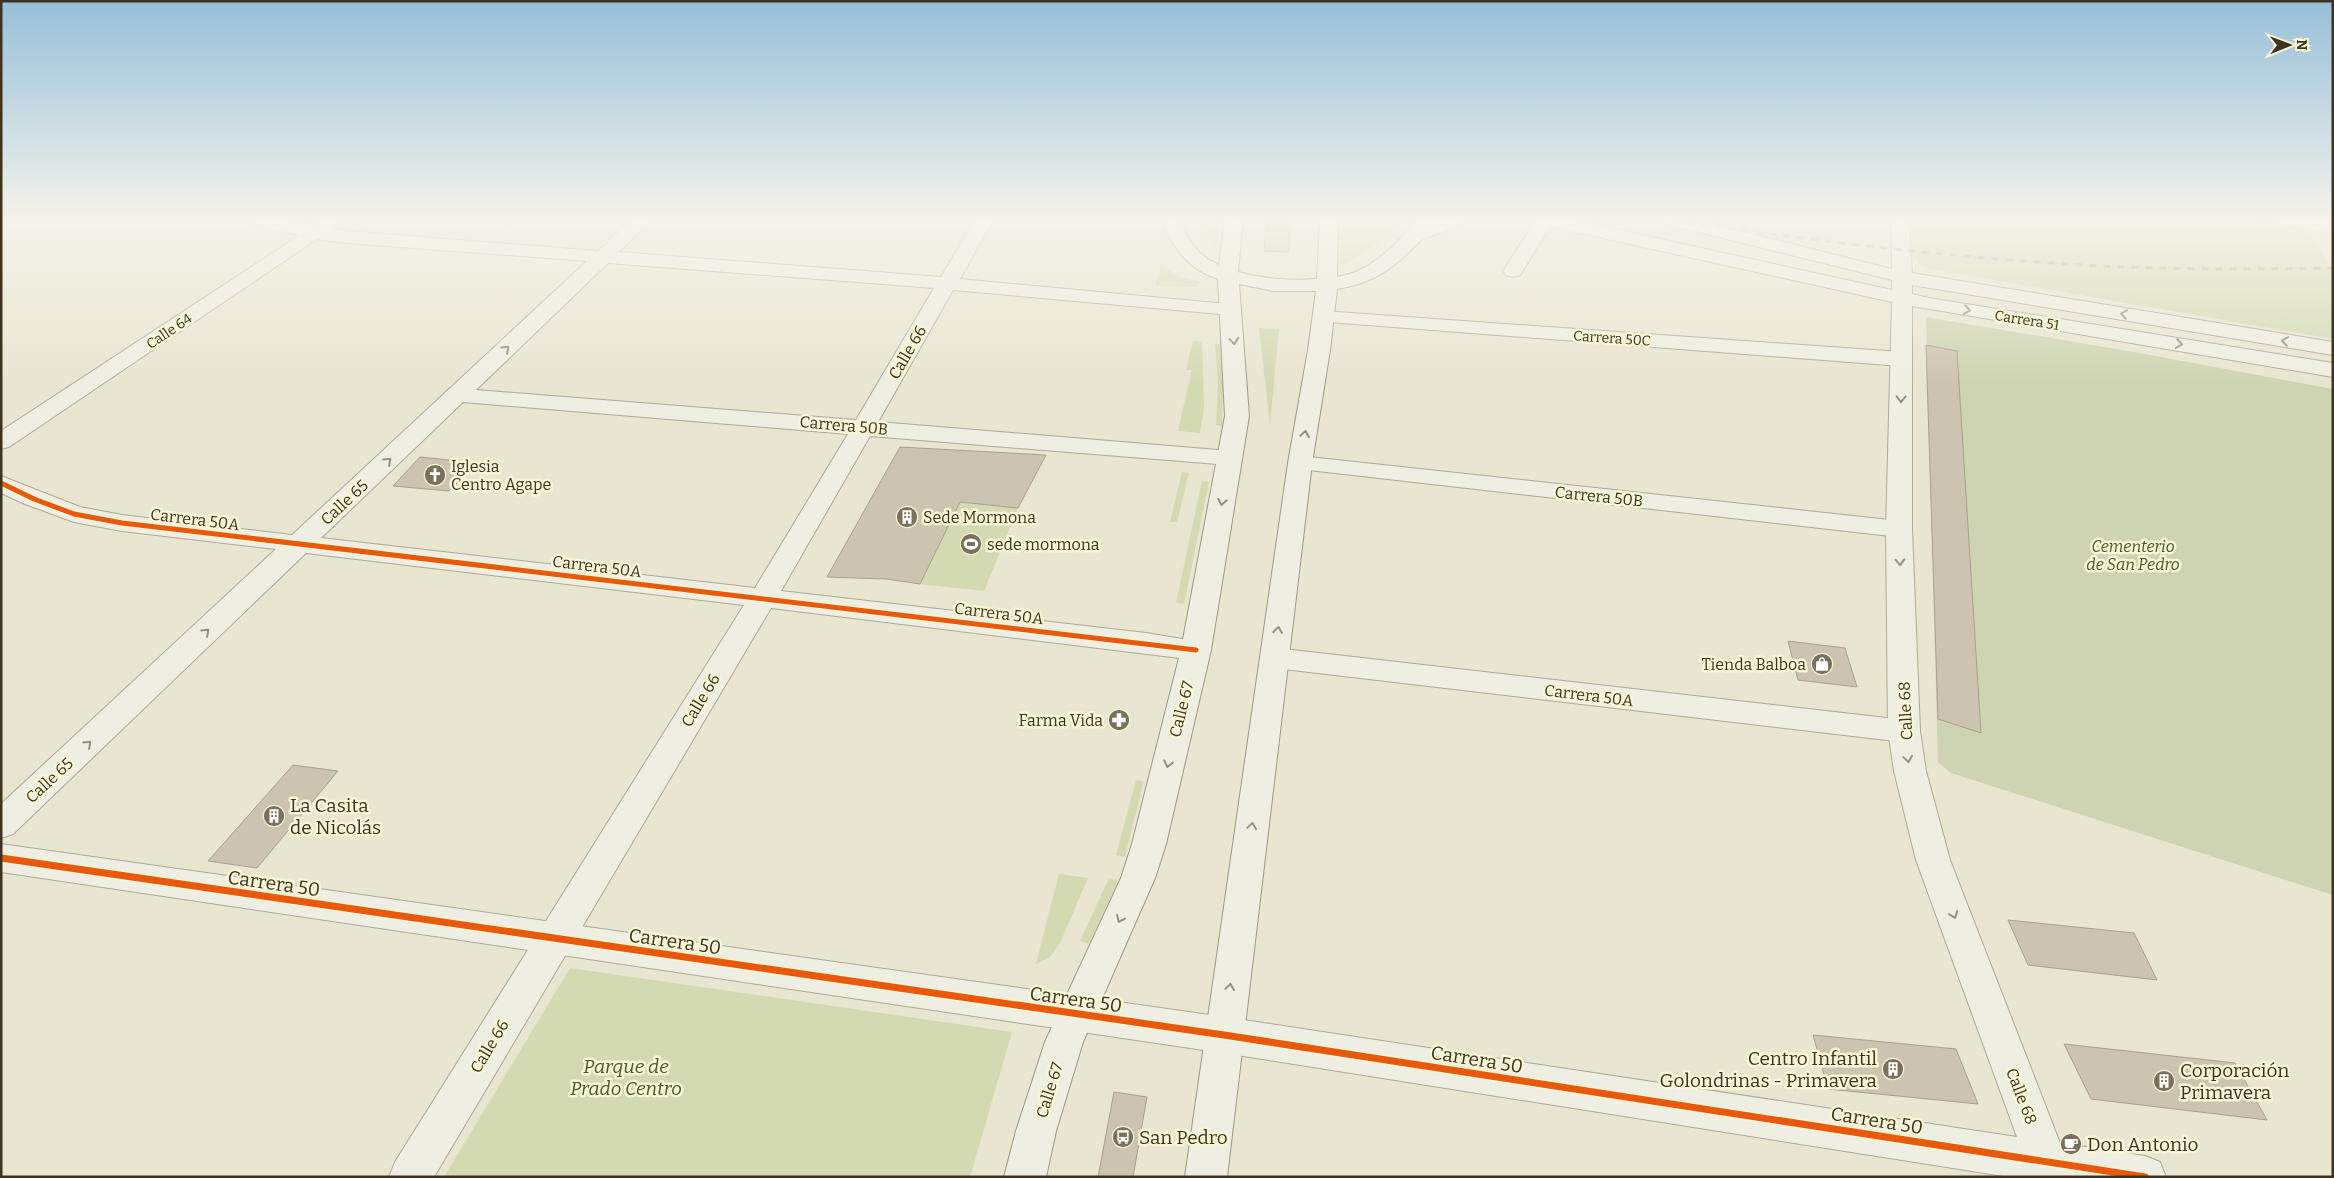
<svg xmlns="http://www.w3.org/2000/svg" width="2334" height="1178" font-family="Bitter,serif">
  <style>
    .green { fill: #d3dab2 }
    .cemetery { fill: #ced4b1 }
    .building { fill: #ccc4b0; stroke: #a9a08e }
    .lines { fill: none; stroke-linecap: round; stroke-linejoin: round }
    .minor-casing { stroke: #aea998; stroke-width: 2 }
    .tertiary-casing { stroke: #aea998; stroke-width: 2 }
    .secondary-casing { stroke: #9d9988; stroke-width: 2 }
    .minor { fill: #efeee2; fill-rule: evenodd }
    .tertiary { fill: #efeee2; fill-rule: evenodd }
    .secondary { fill: #efeee2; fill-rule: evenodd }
    .rail { stroke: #afaca1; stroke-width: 3; stroke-dasharray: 7 7; stroke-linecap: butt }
    .cycleway-far1-casing { stroke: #f8f4d6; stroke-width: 8 }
    .cycleway-casing { stroke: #f8f4d6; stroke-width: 10 }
    .cycleway-far1 { stroke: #e8590c; stroke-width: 5 }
    .cycleway { stroke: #e8590c; stroke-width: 7 }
    .oneway { stroke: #969080 }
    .labels { text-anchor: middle; stroke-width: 5; stroke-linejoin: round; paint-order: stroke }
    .far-street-label { font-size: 14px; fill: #3e331f; stroke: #f8f4d6 }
    .street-label { font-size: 16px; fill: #3e331f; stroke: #f8f4d6 }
    .poi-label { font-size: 16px; fill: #3e331f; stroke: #f8f4d6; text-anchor: start }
    .park-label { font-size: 16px; font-style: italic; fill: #445c24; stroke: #f8f4d6 }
    .near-poi-label { font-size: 19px; fill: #3e331f; stroke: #f8f4d6; text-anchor: start }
    .near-street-label { font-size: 19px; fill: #3e331f; stroke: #f8f4d6 }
    .near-park-label { font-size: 19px; font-style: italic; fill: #445c24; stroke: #f8f4d6 }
  </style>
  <rect width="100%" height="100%" fill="#e8e5d0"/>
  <g class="green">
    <path d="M1197 220H1221L1215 251Z"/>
    <path d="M1341 220H1403C1384 240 1365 254 1340 266Z"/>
    <path d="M1912 220H2253L2297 228 2312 235 2333 270V339L1931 269 1921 266 1912 256Z"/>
    <path d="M1161 265 1180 277 1199 281 1197 287 1155 286Z"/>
    <path d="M1259 328 1279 329 1270 425Z"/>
    <path d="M1193 341 1202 342 1204 407 1200 433 1178 431 1192 370H1186Z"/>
    <path d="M1215 344H1220L1223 381 1222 426 1216 425 1218 381Z"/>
    <path d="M1182 472 1189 473 1177 522H1170Z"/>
    <path d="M1202 481 1209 482 1184 604 1176 603Z"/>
    <path d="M960 502 1018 508 984 591 920 584Z"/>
    <path d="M1136 780 1144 781 1125 857 1116 855Z"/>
    <path d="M1059 874 1088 878 1060 943 1050 957 1036 964Z"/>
    <path d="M1109 878 1118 881 1089 944 1080 941Z"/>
    <path d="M570 968 1012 1032 970 1177H444Z"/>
  </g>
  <path class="cemetery" d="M1926 317 2134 352 2333 389V895L1951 773 1938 762Z"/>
  <g class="building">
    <path d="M1267 220H1291L1289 252 1264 251Z"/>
    <path d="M1926 345 1957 351 1981 733 1938 719Z"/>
    <path d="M900 447 1046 455 1018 508 960 502 920 584 886 579 827 577Z"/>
    <path d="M420 457 478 463 449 491 393 486Z"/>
    <path d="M1788 641 1845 648 1857 687 1798 680Z"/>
    <path d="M293 765 338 771 257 868 208 861Z"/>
    <path d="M2008 920 2134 933 2157 980 2028 965Z"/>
    <path d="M1813 1035 1956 1049 1978 1104 1828 1089Z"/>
    <path d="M2064 1044 2235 1063 2267 1120 2091 1099Z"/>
    <path d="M1114 1092 1147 1097 1133 1177H1098Z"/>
  </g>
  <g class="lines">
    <g class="minor-casing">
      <g id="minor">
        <path d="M250 220H285L346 231 598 251 631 220H651L619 252 941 277 975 220H993L960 279 1238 305 1241 309 1238 313 1231 315 953 290 878 422 1230 451 1239 453 1242 458 1239 463 1230 465 870 436 781 591 1146 633 1206 643 1211 650 1206 657 1196 660 771 608 434 1177H389L395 1162 744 605 306 553 13 834 1 838V804L276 549 122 531 74 522 25 504 1 493V476L80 507 122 515 292 535 587 261 346 243 316 239 259 226 253 224ZM608 263 909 286 934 288 856 420 476 390ZM463 402 848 434 755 588 321 538Z"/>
        <path d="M1536 220H1554L1520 275 1513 277 1506 275 1503 271Z"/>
        <path d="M2277 220 2333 221V233L2286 226 2280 224Z"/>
        <path d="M1323 311 1901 352 1909 354 1912 359 1909 364 1901 366 1316 321 1313 317 1316 313Z"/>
        <path d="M1300 456 1899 521 1908 523 1912 529 1908 535 1899 537 1291 468 1288 463 1291 458Z"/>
        <path d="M1275 648 1904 720 1915 723 1920 731 1915 739 1904 742 1275 668 1265 665 1260 658 1265 651Z"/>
      </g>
    </g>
    <g class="tertiary-casing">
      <g id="tertiary">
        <path d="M323 220H345L9 447 1 449V431Z"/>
        <path d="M1438 220H1465L1462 224 1421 240 1414 242 1407 240 1405 236 1407 232Z"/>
        <path d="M1539 220H1574L1892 290V280L1666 224 1663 220H1696L1892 269 1891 220H1909L1912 273 2333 342V355L1912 285V294L1929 298 2333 363V377L1912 306V529L1920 731 1926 771 1950 860 2060 1143 2145 1156 2160 1162 2166 1177H2010L1224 1053 1 872V844L1224 1017 2017 1137 1916 860 1894 771 1888 731 1886 529 1892 302 1548 226 1542 224Z"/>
        <path d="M2333 222V234L2326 232 2324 227 2326 223Z"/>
      </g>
    </g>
    <g class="secondary-casing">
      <path id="secondary" d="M1162 220H1180C1190 243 1196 254 1219 265L1225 220H1243L1238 272C1264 279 1291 281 1317 279L1320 220H1338L1337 277C1373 271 1395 244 1419 220H1439C1434 228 1426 234 1420 241 1394 268 1375 283 1337 289L1330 350 1312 463 1227 1177H1185L1288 463 1308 350 1316 291H1273L1239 284 1249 416 1211 650 1166 844 1155 878 1083 1042 1056 1131 1046 1177H1004L1016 1131 1045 1042 1121 878 1132 844 1181 650 1225 416 1218 279C1188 269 1173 249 1162 220Z"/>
    </g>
    <use href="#minor" class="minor"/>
    <use href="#tertiary" class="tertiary"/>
    <use href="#secondary" class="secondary"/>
    <path class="rail" d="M1672 220C1808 240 1945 257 2083 265 2166 270 2250 269 2333 268"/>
    <g class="cycleway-far1-casing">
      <path id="cycleway-far1" d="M1 483 34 499 74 514 122 523 1196 650"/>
    </g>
    <g class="cycleway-casing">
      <path id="cycleway" d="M1 858 1224 1035 2145 1177"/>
    </g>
    <use href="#cycleway-far1" class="cycleway-far1"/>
    <use href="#cycleway" class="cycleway"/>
  </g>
  <defs><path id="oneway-chevron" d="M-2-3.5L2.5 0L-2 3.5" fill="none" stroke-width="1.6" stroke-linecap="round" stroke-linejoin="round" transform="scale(1.25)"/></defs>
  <g class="oneway">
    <use href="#oneway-chevron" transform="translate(1967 310) rotate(9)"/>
    <use href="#oneway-chevron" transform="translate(2124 314) rotate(-171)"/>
    <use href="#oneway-chevron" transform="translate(1234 341) rotate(85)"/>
    <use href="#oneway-chevron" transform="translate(2285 341) rotate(-170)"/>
    <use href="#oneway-chevron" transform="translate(2179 344) rotate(9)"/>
    <use href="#oneway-chevron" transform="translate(506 349) rotate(-43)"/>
    <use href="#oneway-chevron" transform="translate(1901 399) rotate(91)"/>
    <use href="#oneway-chevron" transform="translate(1305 434) rotate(-81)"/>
    <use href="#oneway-chevron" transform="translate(388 461) rotate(-43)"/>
    <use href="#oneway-chevron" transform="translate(1222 502) rotate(100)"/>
    <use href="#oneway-chevron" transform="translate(1900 562) rotate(88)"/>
    <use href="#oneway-chevron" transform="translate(1278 630) rotate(-83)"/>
    <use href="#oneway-chevron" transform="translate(206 632) rotate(-43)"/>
    <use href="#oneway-chevron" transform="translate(88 744) rotate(-43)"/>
    <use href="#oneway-chevron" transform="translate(1908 759) rotate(82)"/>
    <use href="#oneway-chevron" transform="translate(1168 764) rotate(104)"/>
    <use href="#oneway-chevron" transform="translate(1252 826) rotate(-82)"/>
    <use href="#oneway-chevron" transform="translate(1954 915) rotate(69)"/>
    <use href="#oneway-chevron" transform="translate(1120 919) rotate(115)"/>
    <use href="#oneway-chevron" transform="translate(1230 987) rotate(-82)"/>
  </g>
  <linearGradient id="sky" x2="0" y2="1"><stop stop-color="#96bfda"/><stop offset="0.57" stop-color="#f5f3ea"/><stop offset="1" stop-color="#f5f3ea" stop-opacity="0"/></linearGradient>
  <rect width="2334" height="385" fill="url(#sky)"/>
  <defs>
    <g id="church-disc" transform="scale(1.125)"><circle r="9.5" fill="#7a715d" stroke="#f8f4d6"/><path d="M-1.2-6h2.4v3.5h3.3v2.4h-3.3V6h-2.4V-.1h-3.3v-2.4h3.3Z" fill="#fff"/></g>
    <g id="building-disc" transform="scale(1.125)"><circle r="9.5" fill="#7a715d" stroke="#f8f4d6"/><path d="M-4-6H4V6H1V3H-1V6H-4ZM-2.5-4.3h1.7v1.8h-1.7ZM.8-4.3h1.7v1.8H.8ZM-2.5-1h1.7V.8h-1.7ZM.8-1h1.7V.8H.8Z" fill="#fff"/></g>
    <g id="stadium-disc" transform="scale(1.125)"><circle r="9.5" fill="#7a715d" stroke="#f8f4d6"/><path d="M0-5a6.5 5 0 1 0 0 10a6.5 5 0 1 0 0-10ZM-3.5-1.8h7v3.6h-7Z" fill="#fff"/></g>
    <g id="shop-disc" transform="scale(1.125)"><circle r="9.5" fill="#7a715d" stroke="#f8f4d6"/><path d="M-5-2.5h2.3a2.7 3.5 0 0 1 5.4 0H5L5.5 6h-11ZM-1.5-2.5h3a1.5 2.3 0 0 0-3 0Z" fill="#fff"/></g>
    <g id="pharmacy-disc" transform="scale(1.125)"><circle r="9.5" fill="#7a715d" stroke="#f8f4d6"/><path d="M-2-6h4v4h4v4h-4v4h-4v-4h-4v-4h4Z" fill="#fff"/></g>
    <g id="bus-disc" transform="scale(1.125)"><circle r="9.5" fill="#7a715d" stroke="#f8f4d6"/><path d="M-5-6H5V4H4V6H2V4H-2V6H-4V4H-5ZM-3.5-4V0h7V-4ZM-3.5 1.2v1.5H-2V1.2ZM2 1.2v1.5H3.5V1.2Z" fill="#fff"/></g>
    <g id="cafe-disc" transform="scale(1.125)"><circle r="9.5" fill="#7a715d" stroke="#f8f4d6"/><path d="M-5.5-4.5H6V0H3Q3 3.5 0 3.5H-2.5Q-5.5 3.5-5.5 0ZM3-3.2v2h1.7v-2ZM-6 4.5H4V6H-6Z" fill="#fff"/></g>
  </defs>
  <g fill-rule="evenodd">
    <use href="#church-disc" x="435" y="475"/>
    <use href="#building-disc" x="907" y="517"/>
    <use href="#stadium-disc" x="971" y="544"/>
    <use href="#shop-disc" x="1822" y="664"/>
    <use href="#pharmacy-disc" x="1119" y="720"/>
    <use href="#building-disc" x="274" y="816"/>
    <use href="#building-disc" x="1893" y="1069"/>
    <use href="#building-disc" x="2164" y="1081"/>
    <use href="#bus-disc" x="1123" y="1137"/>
    <use href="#cafe-disc" x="2071" y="1144"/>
  </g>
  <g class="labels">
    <g class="far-street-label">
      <text transform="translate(2027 320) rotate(9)" y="5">Carrera 51</text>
      <text transform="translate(169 331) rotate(-34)" y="5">Calle 64</text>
      <text transform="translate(1612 338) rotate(4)" y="5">Carrera 50C</text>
    </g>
    <g class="street-label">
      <text transform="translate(907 352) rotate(-60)" y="6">Calle 66</text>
      <text transform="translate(844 425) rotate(5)" y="6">Carrera 50B</text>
      <text transform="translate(1599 496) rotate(6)" y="6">Carrera 50B</text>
      <text transform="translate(344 502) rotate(-43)" y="6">Calle 65</text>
      <text transform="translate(195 519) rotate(7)" y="6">Carrera 50A</text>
      <text transform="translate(597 566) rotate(7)" y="6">Carrera 50A</text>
      <text transform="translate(999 613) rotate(7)" y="6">Carrera 50A</text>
      <text transform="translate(1589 695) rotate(7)" y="6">Carrera 50A</text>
      <text transform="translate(700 700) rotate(-59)" y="6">Calle 66</text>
      <text transform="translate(1181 709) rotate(-76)" y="6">Calle 67</text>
      <text transform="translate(1905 711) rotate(-93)" y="6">Calle 68</text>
      <text transform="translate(49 780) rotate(-43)" y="6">Calle 65</text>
      <text transform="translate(489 1046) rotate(-59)" y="6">Calle 66</text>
      <text transform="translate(1049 1090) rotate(-73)" y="6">Calle 67</text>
      <text transform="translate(2022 1096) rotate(69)" y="6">Calle 68</text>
    </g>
    <g class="poi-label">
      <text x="451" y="472">Iglesia<tspan x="451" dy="18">Centro Agape</tspan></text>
      <text x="923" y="523">Sede Mormona</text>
      <text x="987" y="550">sede mormona</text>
      <text x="1806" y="670" text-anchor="end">Tienda Balboa</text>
      <text x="1103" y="726" text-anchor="end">Farma Vida</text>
    </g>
    <g class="park-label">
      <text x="2133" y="552">Cementerio<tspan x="2133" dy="18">de San Pedro</tspan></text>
    </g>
    <g class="near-poi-label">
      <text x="290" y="812">La Casita<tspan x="290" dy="22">de Nicolás</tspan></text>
      <text x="1877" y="1065" text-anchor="end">Centro Infantil<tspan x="1877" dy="22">Golondrinas - Primavera</tspan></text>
      <text x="2180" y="1077">Corporación<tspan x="2180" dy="22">Primavera</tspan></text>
      <text x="1139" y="1144">San Pedro</text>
      <text x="2087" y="1151">Don Antonio</text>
    </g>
    <g class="near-street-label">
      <text transform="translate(274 883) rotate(8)" y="7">Carrera 50</text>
      <text transform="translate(675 941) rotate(8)" y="7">Carrera 50</text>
      <text transform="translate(1076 999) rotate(8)" y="7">Carrera 50</text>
      <text transform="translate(1477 1059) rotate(9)" y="7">Carrera 50</text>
      <text transform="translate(1877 1120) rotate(9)" y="7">Carrera 50</text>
    </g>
    <g class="near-park-label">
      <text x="626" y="1073">Parque de<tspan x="626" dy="22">Prado Centro</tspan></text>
    </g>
  </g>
  <rect width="2334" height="1178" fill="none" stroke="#3e331f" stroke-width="5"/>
  <g transform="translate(2289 45) rotate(89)" stroke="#f8f4d6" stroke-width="4" paint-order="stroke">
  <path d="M0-4L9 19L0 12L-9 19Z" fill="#3e331f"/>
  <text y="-8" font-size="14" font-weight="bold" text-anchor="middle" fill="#3e331f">N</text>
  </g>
</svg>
